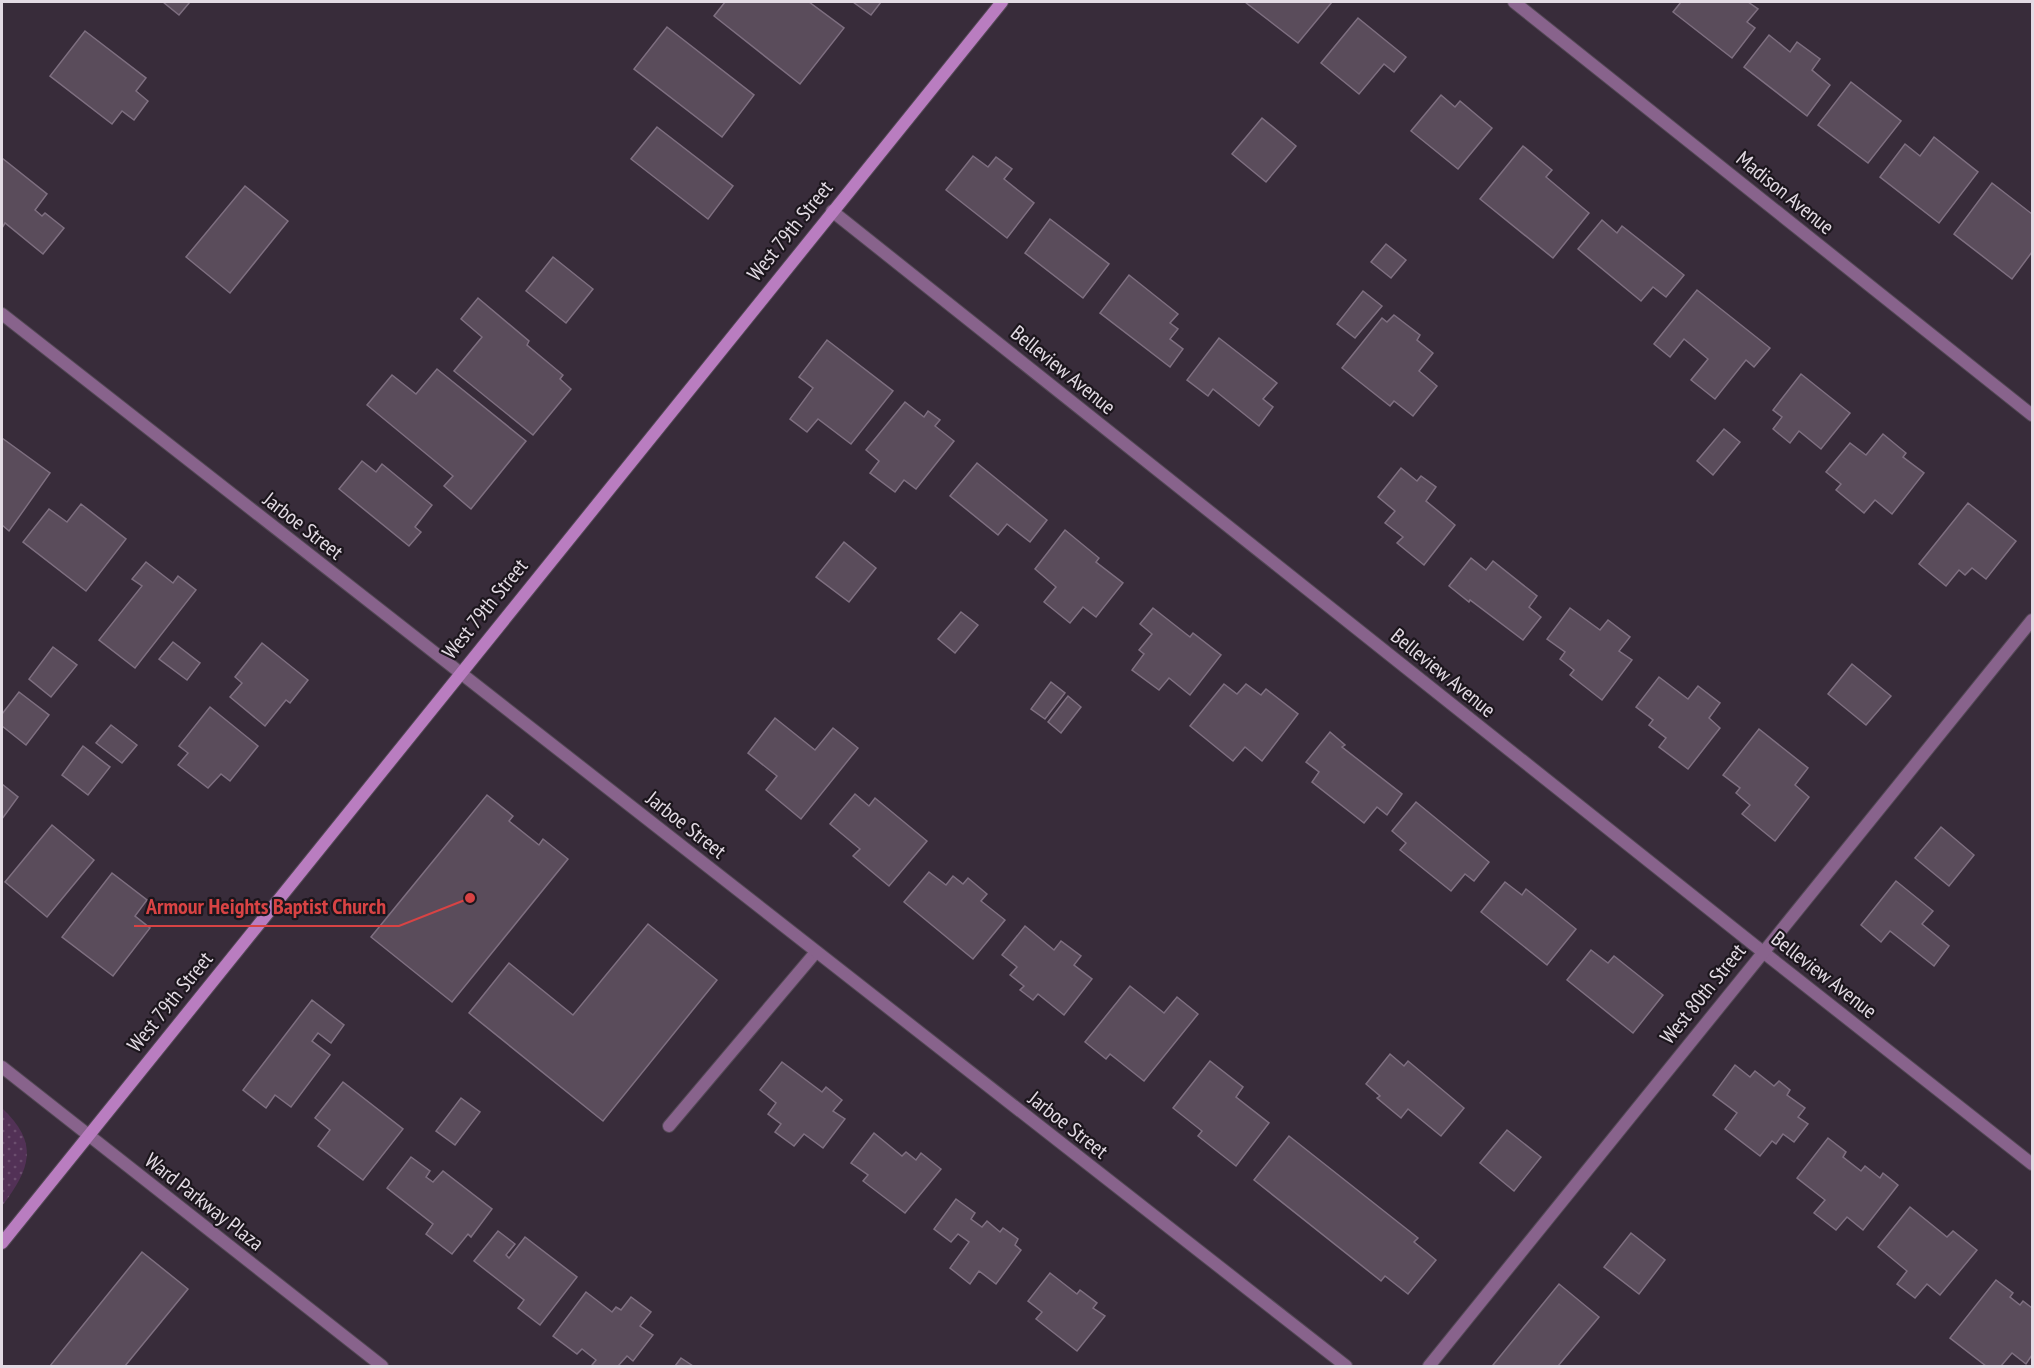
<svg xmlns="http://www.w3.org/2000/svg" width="2034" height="1368" font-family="'PT Sans Narrow',sans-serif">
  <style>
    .grass { fill: url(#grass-dots) }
    .building { fill: #5a4c5b; stroke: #7e6f80; stroke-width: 1.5 }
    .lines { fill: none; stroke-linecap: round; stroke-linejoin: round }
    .lane-casing { stroke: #534855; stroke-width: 14 }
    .street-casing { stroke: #534855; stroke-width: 14 }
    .secondary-casing { stroke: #534855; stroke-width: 14 }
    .lane { stroke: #88638c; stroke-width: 12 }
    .street { stroke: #88638c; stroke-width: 12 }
    .secondary { stroke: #b97dc0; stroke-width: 12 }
    .labels { text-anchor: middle; stroke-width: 4.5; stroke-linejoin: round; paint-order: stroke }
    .street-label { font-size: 21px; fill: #e3dbe4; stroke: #1c161d }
    .leader { fill: none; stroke: #d84344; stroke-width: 2 }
    .callout-dot { fill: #d84344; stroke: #1c161d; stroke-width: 2 }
    .callout-label { font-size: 22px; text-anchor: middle; font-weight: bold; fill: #d84344; stroke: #1c161d; stroke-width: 4.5; stroke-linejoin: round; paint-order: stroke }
  </style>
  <defs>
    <pattern id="grass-dots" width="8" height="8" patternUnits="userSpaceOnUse" patternTransform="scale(1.5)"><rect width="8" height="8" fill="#523156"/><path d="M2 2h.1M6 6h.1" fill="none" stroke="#6b4e6e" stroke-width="1.8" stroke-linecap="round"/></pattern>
  </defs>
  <rect width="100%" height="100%" fill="#382c3a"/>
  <path class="grass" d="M2 1108C39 1143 31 1168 2 1206Z"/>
  <g class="building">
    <path d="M163 2H190L179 15Z"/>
    <path d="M725 2H809L844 28 800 84 714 16Z"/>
    <path d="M853 2H881L871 15Z"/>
    <path d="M1245 2H1332L1298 43Z"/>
    <path d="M1681 2H1748L1758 9 1747 22 1755 28 1732 58 1673 12Z"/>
    <path d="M1358 18 1406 57 1394 72 1384 64 1359 94 1321 63Z"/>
    <path d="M667 27 754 95 722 137 634 69Z"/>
    <path d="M85 31 146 78 136 91 148 101 134 120 122 111 112 124 50 76Z"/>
    <path d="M1769 35 1790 52 1797 42 1820 59 1812 70 1830 85 1807 116 1744 67Z"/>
    <path d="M1851 82 1901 121 1868 163 1818 125Z"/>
    <path d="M1441 95 1455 107 1460 101 1492 128 1458 169 1411 131Z"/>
    <path d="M1262 118 1296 146 1266 182 1232 154Z"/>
    <path d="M657 127 733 186 708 219 631 159Z"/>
    <path d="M1934 137 1978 172 1939 223 1880 177 1905 144 1920 156Z"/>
    <path d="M1523 146 1552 170 1546 177 1589 213 1553 258 1480 199Z"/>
    <path d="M973 156 988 167 996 157 1012 169 1004 179 1034 203 1007 238 946 190Z"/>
    <path d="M2 158 47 194 35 210 42 216 45 213 64 228 43 254 5 223 2 228Z"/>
    <path d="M1992 183 2032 214V252L2012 279 1954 234Z"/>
    <path d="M245 186 288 221 230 293 186 257Z"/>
    <path d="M1050 219 1109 264 1083 298 1025 253Z"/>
    <path d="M1602 220 1617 233 1622 226 1684 275 1666 297 1653 287 1641 301 1578 249Z"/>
    <path d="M1386 244 1406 260 1391 278 1371 262Z"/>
    <path d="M553 257 593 289 566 323 526 291Z"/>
    <path d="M1129 275 1178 314 1170 323 1178 329 1170 339 1183 349 1170 367 1100 313Z"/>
    <path d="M1697 290 1770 348 1754 367 1746 360 1715 399 1691 380 1708 359 1684 339 1670 357 1654 344Z"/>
    <path d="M1363 291 1382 306 1355 338 1337 324Z"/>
    <path d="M478 298 529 341 527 345 563 375 560 379 571 389 533 435 454 371 482 337 461 319Z"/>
    <path d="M1394 315 1420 335 1417 340 1433 353 1419 371 1437 386 1413 416 1394 401 1390 406 1342 368 1382 318 1387 322Z"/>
    <path d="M1219 338 1277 383 1263 399 1273 407 1259 426 1213 389 1208 396 1187 380Z"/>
    <path d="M827 340 893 391 851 444 818 419 807 432 790 419 813 388 799 377Z"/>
    <path d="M437 369 526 441 471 509 444 486 453 476 367 405 392 375 416 394Z"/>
    <path d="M1801 374 1850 413 1821 449 1799 431 1790 443 1773 429 1782 417 1773 410Z"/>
    <path d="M905 402 924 417 928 411 940 420 935 426 954 441 916 489 904 480 895 492 870 473 879 461 866 450Z"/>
    <path d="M1724 429 1740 442 1713 475 1697 461Z"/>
    <path d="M1883 434 1906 453 1903 457 1924 473 1892 514 1875 500 1864 513 1836 490 1841 484 1826 472 1850 443 1866 455Z"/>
    <path d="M2 438 50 473 9 531 2 525Z"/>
    <path d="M362 461 376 472 382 464 432 505 415 527 421 532 409 546 339 489Z"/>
    <path d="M977 463 1047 520 1030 542 1007 524 998 535 950 496Z"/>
    <path d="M1401 468 1417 481 1421 476 1436 487 1426 501 1455 525 1424 565 1397 543 1403 537 1385 523 1395 511 1378 497Z"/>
    <path d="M1968 503 2016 541 1986 579 1972 568 1965 575 1959 570 1946 586 1919 564Z"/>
    <path d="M81 504 126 539 86 591 23 542 49 509 67 522Z"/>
    <path d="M1065 530 1099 558 1096 562 1123 583 1096 617 1083 607 1070 623 1044 602 1056 587 1035 569Z"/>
    <path d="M844 542 876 568 849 602 816 577Z"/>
    <path d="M1471 558 1486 570 1493 561 1537 596 1529 607 1541 617 1523 640 1470 600 1469 602 1449 586Z"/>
    <path d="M146 562 173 583 178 576 196 590 135 668 99 640 142 586 132 579Z"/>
    <path d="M1153 608 1190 637 1193 633 1221 655 1190 695 1169 678 1159 690 1132 670 1144 654 1139 650 1152 634 1140 624Z"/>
    <path d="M1570 608 1600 630 1608 620 1630 637 1619 651 1632 660 1602 700 1570 675 1574 670 1560 659 1565 652 1547 639Z"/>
    <path d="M961 612 978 625 955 653 938 639Z"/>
    <path d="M173 642 200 663 187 680 159 659Z"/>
    <path d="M262 643 308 680 290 703 286 700 265 726 230 697 242 683 235 677Z"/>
    <path d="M53 647 77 665 51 697 29 679Z"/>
    <path d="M1852 664 1891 696 1866 725 1828 694Z"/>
    <path d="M1659 677 1688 699 1698 686 1720 703 1709 718 1720 728 1688 769 1659 747 1666 738 1649 725 1653 720 1636 707Z"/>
    <path d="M1051 682 1065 693 1045 719 1031 709Z"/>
    <path d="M1224 684 1237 694 1246 684 1261 695 1266 689 1298 714 1262 761 1245 747 1233 761 1190 726Z"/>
    <path d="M19 692 49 715 26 745 2 726V714Z"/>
    <path d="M1068 696 1081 707 1061 733 1048 722Z"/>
    <path d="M210 707 258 746 230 781 221 774 208 788 178 765 188 753 179 746Z"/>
    <path d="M775 718 815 750 833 728 858 748 801 819 766 790 777 776 748 753Z"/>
    <path d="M111 725 137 745 122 763 96 743Z"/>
    <path d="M1759 729 1808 768 1795 785 1809 797 1775 841 1742 814 1750 805 1736 793 1740 788 1723 775Z"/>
    <path d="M1330 732 1345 745 1342 747 1402 794 1387 815 1377 807 1364 823 1312 782 1319 772 1306 762Z"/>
    <path d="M83 746 110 767 88 795 62 775Z"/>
    <path d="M2 784 18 797 2 819Z"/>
    <path d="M855 794 869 806 875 798 927 841 889 886 853 856 860 849 830 824Z"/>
    <path d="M487 795 513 816 509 821 539 845 543 839 568 859 452 1002 371 937Z"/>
    <path d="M1416 802 1489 862 1474 881 1465 874 1451 891 1400 850 1406 843 1392 831Z"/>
    <path d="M52 825 94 860 47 917 5 882Z"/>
    <path d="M1941 827 1974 855 1949 886 1915 858Z"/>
    <path d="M929 872 946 885 953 876 963 884 968 878 987 894 981 901 1005 920 973 959 904 902Z"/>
    <path d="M112 873 147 900 135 916 150 928 113 976 62 937Z"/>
    <path d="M1896 881 1933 911 1922 924 1949 946 1934 966 1890 931 1881 942 1861 925Z"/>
    <path d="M1505 882 1522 895 1526 889 1576 929 1547 965 1481 912Z"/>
    <path d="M648 924 717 980 603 1121 469 1013 509 963 573 1015Z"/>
    <path d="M1025 926 1054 950 1061 941 1081 956 1074 965 1092 979 1064 1015 1038 994 1033 1000 1020 990 1024 986 1010 975 1017 967 1002 955Z"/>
    <path d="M1591 950 1608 963 1614 956 1663 995 1633 1033 1567 980Z"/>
    <path d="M1130 986 1164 1013 1177 997 1198 1014 1144 1081 1110 1054 1106 1059 1085 1042Z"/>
    <path d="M312 1000 344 1025 331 1043 318 1033 312 1041 330 1055 291 1107 275 1095 266 1108 243 1090Z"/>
    <path d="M1390 1054 1404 1066 1408 1061 1464 1108 1441 1136 1408 1109 1401 1118 1377 1098 1380 1096 1366 1084Z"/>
    <path d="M1210 1061 1243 1087 1236 1097 1269 1123 1236 1166 1198 1136 1202 1131 1173 1108Z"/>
    <path d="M782 1062 822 1092 826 1087 842 1100 833 1111 845 1119 823 1148 804 1134 794 1146 775 1132 781 1124 768 1114 776 1103 760 1090Z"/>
    <path d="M1735 1065 1750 1077 1755 1071 1774 1086 1779 1081 1790 1090 1787 1095 1805 1108 1798 1117 1808 1124 1794 1142 1783 1134 1776 1144 1772 1141 1760 1156 1725 1129 1737 1113 1713 1095Z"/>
    <path d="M343 1082 403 1129 363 1180 318 1146 330 1130 315 1118Z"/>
    <path d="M461 1098 480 1112 455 1145 436 1131Z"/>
    <path d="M1507 1130 1541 1157 1514 1191 1480 1163Z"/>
    <path d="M874 1133 902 1156 906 1152 916 1160 921 1153 941 1169 905 1213 863 1181 868 1175 851 1163Z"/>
    <path d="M1289 1136 1418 1238 1414 1242 1436 1260 1408 1294 1385 1276 1381 1281 1254 1180Z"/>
    <path d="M1828 1138 1846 1152 1843 1157 1861 1171 1865 1166 1880 1178 1883 1173 1898 1185 1863 1230 1847 1217 1836 1230 1814 1213 1825 1200 1797 1178Z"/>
    <path d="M411 1157 430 1171 426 1177 433 1182 443 1171 492 1209 471 1237 468 1234 452 1254 426 1234 433 1224 387 1188Z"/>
    <path d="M956 1199 975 1213 971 1219 982 1227 987 1221 1000 1232 1003 1228 1018 1239 1015 1245 1021 1250 996 1284 979 1271 970 1284 950 1268 969 1242 958 1234 951 1242 934 1229Z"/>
    <path d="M1910 1207 1947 1237 1953 1231 1977 1250 1940 1295 1927 1284 1915 1298 1897 1284 1907 1271 1878 1247Z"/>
    <path d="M498 1231 515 1244 506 1255 509 1258 525 1237 577 1277 540 1325 518 1308 524 1300 474 1261Z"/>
    <path d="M1631 1233 1665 1260 1639 1294 1604 1267Z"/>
    <path d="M142 1252 188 1289 125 1366H50Z"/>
    <path d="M1050 1273 1077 1294 1080 1290 1097 1303 1093 1308 1105 1316 1077 1351 1036 1319 1042 1312 1028 1301Z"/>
    <path d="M1996 1280 2013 1293 2010 1297 2020 1305 2023 1301 2032 1308V1355L2026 1364 2012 1353 2001 1366H1986L1950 1338Z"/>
    <path d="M1559 1284 1599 1317 1558 1366H1495L1493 1365Z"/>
    <path d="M586 1292 612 1312 616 1307 621 1310 631 1297 651 1312 640 1326 653 1335 633 1361 627 1356 618 1366H594L592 1365 596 1360 582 1349 577 1354 553 1336Z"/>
    <path d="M681 1358 693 1366H675Z"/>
  </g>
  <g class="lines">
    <g class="lane-casing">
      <path id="lane" d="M669 1126 816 952"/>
    </g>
    <g class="street-casing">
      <g id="street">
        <path d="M1514 2 2032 415"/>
        <path d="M832 211 1763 952 2032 1164"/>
        <path d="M2 314 1346 1366"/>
        <path d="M2 1067 382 1366"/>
        <path d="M1429 1366 2032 620"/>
      </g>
    </g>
    <g class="secondary-casing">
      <path id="secondary" d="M2 1243 1002 2"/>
    </g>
    <use href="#lane" class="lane"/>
    <use href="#street" class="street"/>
    <use href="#secondary" class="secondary"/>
  </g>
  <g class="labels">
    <g class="street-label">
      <text transform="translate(1785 193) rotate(39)" y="7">Madison Avenue</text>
      <text transform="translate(790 231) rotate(-51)" y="7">West 79th Street</text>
      <text transform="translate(1063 370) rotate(39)" y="7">Belleview Avenue</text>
      <text transform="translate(303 526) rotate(38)" y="7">Jarboe Street</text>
      <text transform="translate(485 609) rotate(-51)" y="7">West 79th Street</text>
      <text transform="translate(1443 673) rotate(39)" y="7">Belleview Avenue</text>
      <text transform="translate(686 825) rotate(38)" y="7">Jarboe Street</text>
      <text transform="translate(1824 975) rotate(38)" y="7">Belleview Avenue</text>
      <text transform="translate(1703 994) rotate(-51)" y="7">West 80th Street</text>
      <text transform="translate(170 1002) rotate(-51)" y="7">West 79th Street</text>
      <text transform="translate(1068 1125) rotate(38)" y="7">Jarboe Street</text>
      <text transform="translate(204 1202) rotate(38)" y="7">Ward Parkway Plaza</text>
    </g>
  </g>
  <path class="leader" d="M470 898L399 926H134"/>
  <circle class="callout-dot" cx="470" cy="898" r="6"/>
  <g class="callout-label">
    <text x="266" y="914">Armour Heights Baptist Church</text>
  </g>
  <rect width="2034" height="1368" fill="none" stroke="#e3dbe4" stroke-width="6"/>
</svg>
